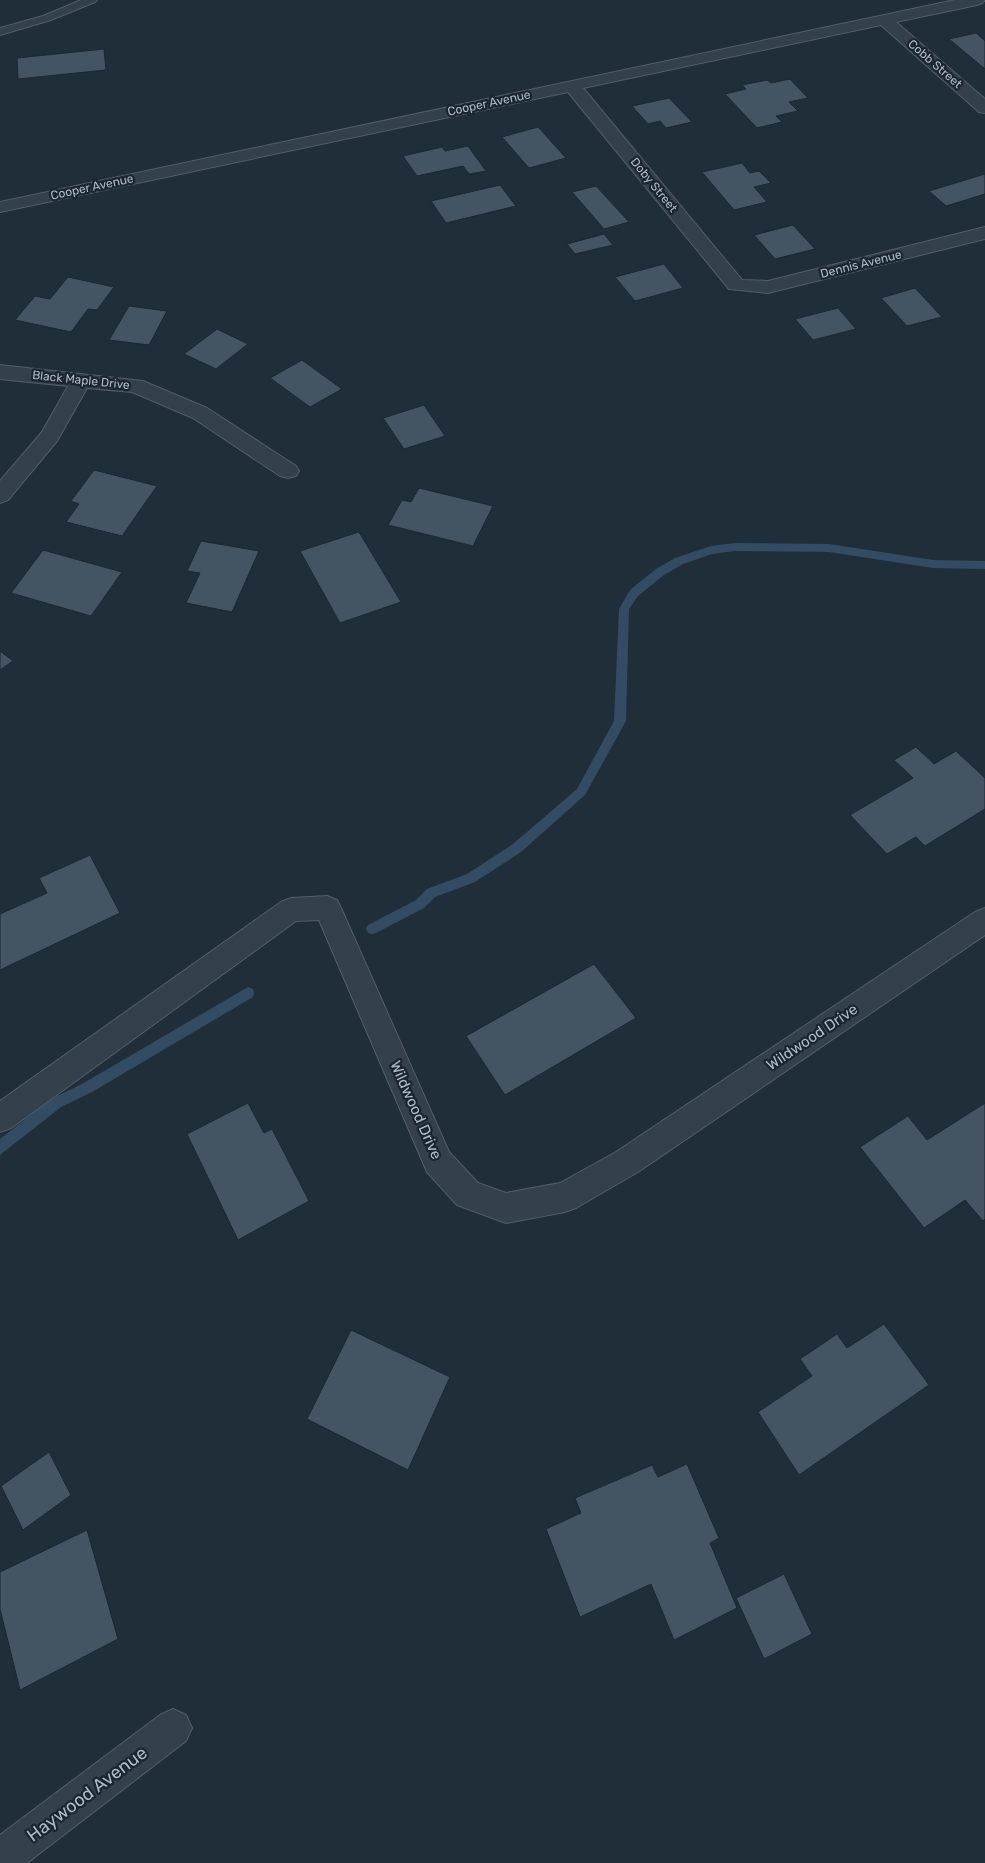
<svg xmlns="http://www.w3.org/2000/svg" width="985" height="1863" font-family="Rubik,sans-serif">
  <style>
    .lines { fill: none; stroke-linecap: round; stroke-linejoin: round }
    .stream { fill: #334c63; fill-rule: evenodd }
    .building { fill: #445462; stroke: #1b2731 }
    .lane-casing { stroke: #525e68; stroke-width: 2 }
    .street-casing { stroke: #525e68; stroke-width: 2 }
    .lane { fill: #34404b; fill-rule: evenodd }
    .street { fill: #34404b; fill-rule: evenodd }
    .labels { text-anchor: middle; stroke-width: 4.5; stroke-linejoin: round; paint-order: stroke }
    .far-street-label { font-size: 12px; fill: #afbbc7; stroke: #1a252f }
    .street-label { font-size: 15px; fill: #afbbc7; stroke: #1a252f }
    .near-street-label { font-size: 18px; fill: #afbbc7; stroke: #1a252f }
  </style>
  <rect width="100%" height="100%" fill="#202e3a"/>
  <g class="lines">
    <g class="stream">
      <path d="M735 543 829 544 933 560 985 561V569L933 568 829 552 735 551 712 554 683 564 664 575 638 596 629 609 626 721 585 795 521 852 475 882 435 897 424 908 376 933 372 934 368 933 366 929 368 925 416 900 427 889 467 874 513 844 577 789 614 721 619 609 630 590 656 569 675 558 711 546Z"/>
      <path d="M248 987 253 989 254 993 253 997 92 1092 61 1107 0 1155V1139L51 1099 82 1084Z"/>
    </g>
  </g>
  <g class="building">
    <path d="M976 33 985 41V69L949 39Z"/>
    <path d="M104 49 106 70 18 79 17 58Z"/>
    <path d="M790 79 808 98 789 102 798 111 776 116 782 122 757 128 725 94 746 89 742 85 767 80 771 83Z"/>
    <path d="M669 98 692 122 666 128 660 121 648 124 632 106Z"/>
    <path d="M538 127 566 158 529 168 502 137Z"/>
    <path d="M468 146 486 171 469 174 463 166 417 176 403 156 442 147 445 151Z"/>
    <path d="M742 163 750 173 759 171 771 183 754 187 767 202 734 210 702 172Z"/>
    <path d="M985 174V194L946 206 929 191Z"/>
    <path d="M500 185 516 206 446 223 431 201Z"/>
    <path d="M596 186 629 222 604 229 572 192Z"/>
    <path d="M793 225 815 249 775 259 754 235Z"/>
    <path d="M604 234 613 245 575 254 567 244Z"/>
    <path d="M664 264 683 288 635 301 615 277Z"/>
    <path d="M68 277 114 287 97 310 88 309 71 332 15 320 35 296 50 299Z"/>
    <path d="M915 288 942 317 907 326 881 298Z"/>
    <path d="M129 306 167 311 149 345 109 340Z"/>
    <path d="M838 308 856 329 813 340 795 319Z"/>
    <path d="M217 329 248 344 216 369 184 354Z"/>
    <path d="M302 360 342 389 310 407 270 378Z"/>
    <path d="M424 405 445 436 404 449 383 418Z"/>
    <path d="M94 470 157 486 122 536 66 522 79 504 71 501Z"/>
    <path d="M419 488 493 506 473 546 388 525 402 500 411 502Z"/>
    <path d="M359 532 401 602 340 623 300 551Z"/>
    <path d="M201 541 259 551 232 612 186 603 200 573 187 571Z"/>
    <path d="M43 550 122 572 91 616 11 593Z"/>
    <path d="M0 651 13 661 0 670Z"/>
    <path d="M916 747 934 764 956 751 985 778V809L925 846 916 837 887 854 850 815 913 778 894 760Z"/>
    <path d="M90 855 120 913 0 970V914L47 893 39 878Z"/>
    <path d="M594 964 636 1018 505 1095 466 1036Z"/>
    <path d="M248 1103 264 1133 272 1129 309 1201 238 1240 187 1134Z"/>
    <path d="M985 1103V1219L983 1221 965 1200 924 1228 860 1147 908 1116 927 1140Z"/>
    <path d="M884 1324 929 1385 799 1475 758 1412 812 1376 800 1359 837 1334 847 1348Z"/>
    <path d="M351 1330 450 1377 408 1470 307 1419Z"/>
    <path d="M49 1452 71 1495 23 1530 1 1486Z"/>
    <path d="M687 1464 719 1538 710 1543 737 1608 674 1640 651 1584 580 1617 546 1529 581 1513 575 1498 652 1465 658 1477Z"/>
    <path d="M87 1530 118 1639 20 1690 0 1609V1572Z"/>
    <path d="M784 1574 812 1634 764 1659 736 1598Z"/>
  </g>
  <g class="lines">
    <g class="lane-casing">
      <path id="lane" d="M81 0H97L95 2 51 20 0 35V28L43 16Z"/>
    </g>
    <g class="street-casing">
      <g id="street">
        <path d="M955 0H985L982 3 977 5 896 22 985 99V113L979 112 881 25 583 88 742 280 768 281 985 227V239L768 293 729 289 568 92 0 212V202Z"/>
        <path d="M0 365 143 381 207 408 296 466 299 471 296 476 288 478 280 476 193 418 132 392 87 388 57 441 8 500 0 503V481L42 432 68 386 0 379Z"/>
        <path d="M327 896 337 900 341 908 449 1152 478 1183 506 1193 560 1183 616 1152 975 912 985 908V935L638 1172 576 1208 565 1212 506 1223 457 1205 427 1172 319 920 296 921 11 1128 0 1132V1101L281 902 291 898Z"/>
        <path d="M173 1709 186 1715 192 1728 186 1741 27 1863H0V1835L160 1715Z"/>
      </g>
    </g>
    <use href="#lane" class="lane"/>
    <use href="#street" class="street"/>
  </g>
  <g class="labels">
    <g class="far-street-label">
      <text transform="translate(935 64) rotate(41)" y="4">Cobb Street</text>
      <text transform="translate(489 103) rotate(-12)" y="4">Cooper Avenue</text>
      <text transform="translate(654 185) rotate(51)" y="4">Doby Street</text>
      <text transform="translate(92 187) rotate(-12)" y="4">Cooper Avenue</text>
      <text transform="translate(861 264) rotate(-14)" y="4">Dennis Avenue</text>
      <text transform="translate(81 380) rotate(6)" y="4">Black Maple Drive</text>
    </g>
    <g class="street-label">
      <text transform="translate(812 1037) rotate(-34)" y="5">Wildwood Drive</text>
      <text transform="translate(416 1110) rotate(66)" y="5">Wildwood Drive</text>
    </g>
    <g class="near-street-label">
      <text transform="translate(87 1794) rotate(-37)" y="6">Haywood Avenue</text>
    </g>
  </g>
</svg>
